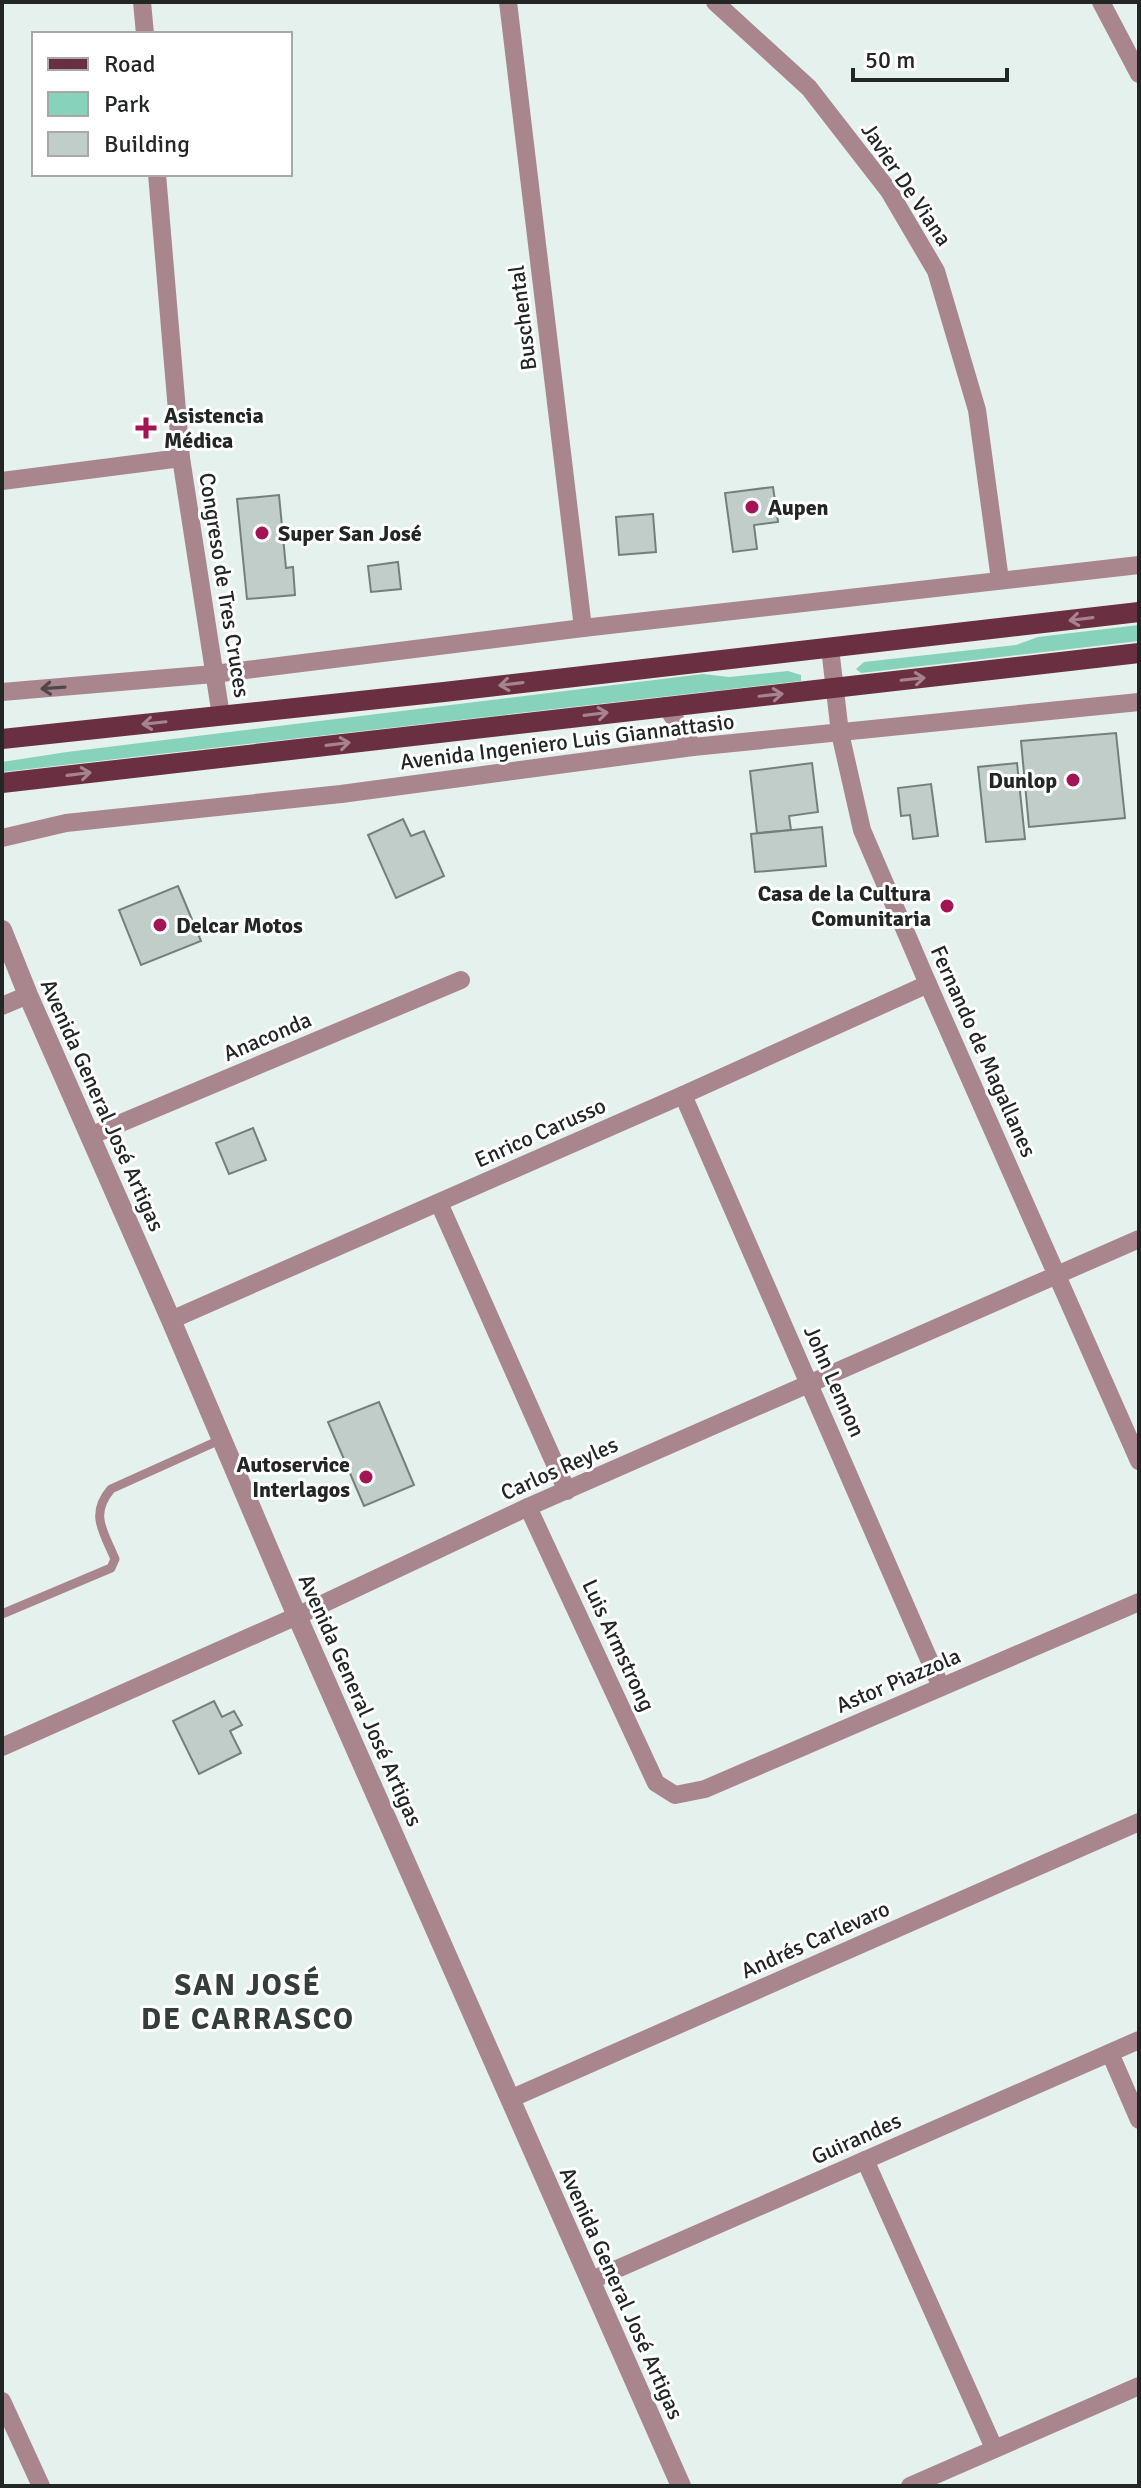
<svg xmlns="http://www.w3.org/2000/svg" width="1141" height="2488" font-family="Signika,sans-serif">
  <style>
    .green { fill: #87d2ba }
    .building { fill: #c0cdc8; stroke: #74807b; stroke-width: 2 }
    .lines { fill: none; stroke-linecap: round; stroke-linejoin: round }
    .service { stroke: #a9858e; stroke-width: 9 }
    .minor { stroke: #a9858e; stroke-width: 18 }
    .tertiary { stroke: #a9858e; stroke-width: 20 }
    .primary { stroke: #6a3042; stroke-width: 20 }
    .oneway { stroke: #a6838e }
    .oneway2 { stroke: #51474a }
    .poi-dot { fill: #a41353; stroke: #fff; stroke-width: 3 }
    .labels { text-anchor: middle; stroke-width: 6; stroke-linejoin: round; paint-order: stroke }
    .street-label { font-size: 22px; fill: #222625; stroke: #fff }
    .poi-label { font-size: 22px; font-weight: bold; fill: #222625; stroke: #fff; text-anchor: start }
    .district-label { font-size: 30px; font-weight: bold; letter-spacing: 2px; fill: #343e3a; stroke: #fff }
  </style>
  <rect width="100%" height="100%" fill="#e4f1ec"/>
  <g class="green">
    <path d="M1139 625V641L861 673 856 669 864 662 1016 645 1038 637Z"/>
    <path d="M788 671 801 675V681L2 772V762L67 752 703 674 729 677Z"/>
  </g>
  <g class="building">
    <path d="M773 487 778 522 754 525 757 549 733 552 725 493Z"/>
    <path d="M279 495 286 568 293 567 295 595 247 599 237 499Z"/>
    <path d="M653 514 656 552 619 555 616 517Z"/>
    <path d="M398 562 401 589 371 592 368 566Z"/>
    <path d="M1116 733 1125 818 1029 827 1021 741Z"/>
    <path d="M812 763 818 812 789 816 791 830 757 833 750 771Z"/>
    <path d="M1017 763 1025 839 986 842 978 767Z"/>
    <path d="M931 784 938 836 913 839 910 815 901 816 898 788Z"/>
    <path d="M403 819 411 836 424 831 444 876 396 898 368 835Z"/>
    <path d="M822 827 826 866 755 872 751 834Z"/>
    <path d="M178 886 201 941 141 965 119 910Z"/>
    <path d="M253 1128 266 1160 229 1174 216 1143Z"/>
    <path d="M379 1402 414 1485 364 1506 328 1422Z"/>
    <path d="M214 1701 222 1717 234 1711 242 1725 230 1731 241 1753 199 1774 173 1721Z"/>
  </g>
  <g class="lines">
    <path class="service" d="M2 1614 111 1568 115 1559C104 1532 89 1515 111 1489L222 1439"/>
    <g class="minor">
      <path d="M142 2 145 34"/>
      <path d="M508 2 583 628"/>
      <path d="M715 2 809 88 889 191 936 271 977 410 1000 580"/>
      <path d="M1101 2 1139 74"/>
      <path d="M157 174 181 458 221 716"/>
      <path d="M2 481 181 458"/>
      <path d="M830 648 840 733 862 830 928 984 1139 1461"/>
      <path d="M2 692 214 674 583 628 1139 565"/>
      <path d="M666 706 693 747"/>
      <path d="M2 838 66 823 341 794 693 747 1139 702"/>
      <path d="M2 1006 28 995"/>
      <path d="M683 1095 941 1687"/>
      <path d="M90 1136 461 980"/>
      <path d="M439 1203 567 1491"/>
      <path d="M171 1320 683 1095 928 984"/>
      <path d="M528 1507 656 1783 675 1795 705 1789 1139 1602"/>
      <path d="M2 1747 297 1616 528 1507 1139 1239"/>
      <path d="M1110 2053 1139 2120"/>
      <path d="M510 2099 1139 1822"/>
      <path d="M865 2160 994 2448"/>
      <path d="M592 2280 1139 2040"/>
      <path d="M2 2401 41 2486"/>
      <path d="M910 2486 1139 2386"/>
    </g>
    <path class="tertiary" d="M2 930 28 995 171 1320 297 1616 681 2486"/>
    <g class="primary">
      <path d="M2 739 444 692 1139 612"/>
      <path d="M2 783 1139 653"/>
    </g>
  </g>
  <defs><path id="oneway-shaft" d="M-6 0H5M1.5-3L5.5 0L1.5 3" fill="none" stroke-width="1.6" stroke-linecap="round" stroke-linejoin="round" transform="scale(2)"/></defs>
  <g class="oneway">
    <use href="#oneway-shaft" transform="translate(1081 619) rotate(173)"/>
    <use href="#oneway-shaft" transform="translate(913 679) rotate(-6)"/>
    <use href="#oneway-shaft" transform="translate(511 684) rotate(173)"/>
    <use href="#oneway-shaft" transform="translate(771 695) rotate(-6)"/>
    <use href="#oneway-shaft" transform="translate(596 714) rotate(-7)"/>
    <use href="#oneway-shaft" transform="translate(154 723) rotate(174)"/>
    <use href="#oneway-shaft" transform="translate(338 744) rotate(-7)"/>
    <use href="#oneway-shaft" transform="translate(79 774) rotate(-7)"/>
  </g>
  <use class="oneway2" href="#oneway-shaft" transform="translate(53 688) rotate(176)"/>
  <g class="poi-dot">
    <path d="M142 416h8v8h8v8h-8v8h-8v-8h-8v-8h8z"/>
    <circle cx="752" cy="507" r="8"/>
    <circle cx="262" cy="533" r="8"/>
    <circle cx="1073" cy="780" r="8"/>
    <circle cx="947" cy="906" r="8"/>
    <circle cx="160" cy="925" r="8"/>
    <circle cx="366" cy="1477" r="8"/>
  </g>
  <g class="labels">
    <g class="street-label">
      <text transform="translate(907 184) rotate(56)" y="8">Javier De Viana</text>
      <text transform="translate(522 318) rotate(-97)" y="8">Buschental</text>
      <text transform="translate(225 585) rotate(81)" y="8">Congreso de Tres Cruces</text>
      <text transform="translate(567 741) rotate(-7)" y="8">Avenida Ingeniero Luis Giannattasio</text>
      <text transform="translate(267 1036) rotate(-23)" y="8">Anaconda</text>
      <text transform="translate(984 1051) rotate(66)" y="8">Fernando de Magallanes</text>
      <text transform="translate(103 1105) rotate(66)" y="8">Avenida General José Artigas</text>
      <text transform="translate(540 1132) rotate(-24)" y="8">Enrico Carusso</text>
      <text transform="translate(835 1381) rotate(66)" y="8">John Lennon</text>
      <text transform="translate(559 1468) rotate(-24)" y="8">Carlos Reyles</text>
      <text transform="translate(619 1645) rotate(65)" y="8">Luis Armstrong</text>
      <text transform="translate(898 1680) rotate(-23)" y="8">Astor Piazzola</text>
      <text transform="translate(361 1700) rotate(66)" y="8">Avenida General José Artigas</text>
      <text transform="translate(815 1939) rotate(-24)" y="8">Andrés Carlevaro</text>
      <text transform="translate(856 2138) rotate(-24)" y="8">Guirandes</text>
      <text transform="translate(622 2293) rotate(66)" y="8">Avenida General José Artigas</text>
    </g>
    <g class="poi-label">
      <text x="164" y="423">Asistencia<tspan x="164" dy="25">Médica</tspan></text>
      <text x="768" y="515">Aupen</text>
      <text x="278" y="541">Super San José</text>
      <text x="1057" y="788" text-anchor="end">Dunlop</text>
      <text x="931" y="901" text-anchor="end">Casa de la Cultura<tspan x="931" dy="25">Comunitaria</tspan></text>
      <text x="176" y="933">Delcar Motos</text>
      <text x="350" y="1472" text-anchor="end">Autoservice<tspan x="350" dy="25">Interlagos</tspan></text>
    </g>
    <g class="district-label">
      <text x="248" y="1995">SAN JOSÉ<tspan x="248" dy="34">DE CARRASCO</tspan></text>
    </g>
  </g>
  <rect width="1141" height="2488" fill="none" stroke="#222625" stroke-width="8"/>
  <rect x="32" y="32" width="260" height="144" fill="#ffffff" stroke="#a7a8a8" stroke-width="2"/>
  <rect x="48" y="58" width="40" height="12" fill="#6a3042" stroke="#a7a8a8" stroke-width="2"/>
  <text x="104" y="72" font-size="24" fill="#222625">Road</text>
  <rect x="48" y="92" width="40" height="24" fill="#87d2ba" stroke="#a7a8a8" stroke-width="2"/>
  <text x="104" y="112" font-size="24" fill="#222625">Park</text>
  <rect x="48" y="132" width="40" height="24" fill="#c0cdc8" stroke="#a7a8a8" stroke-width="2"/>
  <text x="104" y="152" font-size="24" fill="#222625">Building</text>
  <path d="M853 68v12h154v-12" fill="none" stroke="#222625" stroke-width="4"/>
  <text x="865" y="68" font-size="24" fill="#222625" stroke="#ffffff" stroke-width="6" paint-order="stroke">50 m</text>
</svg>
